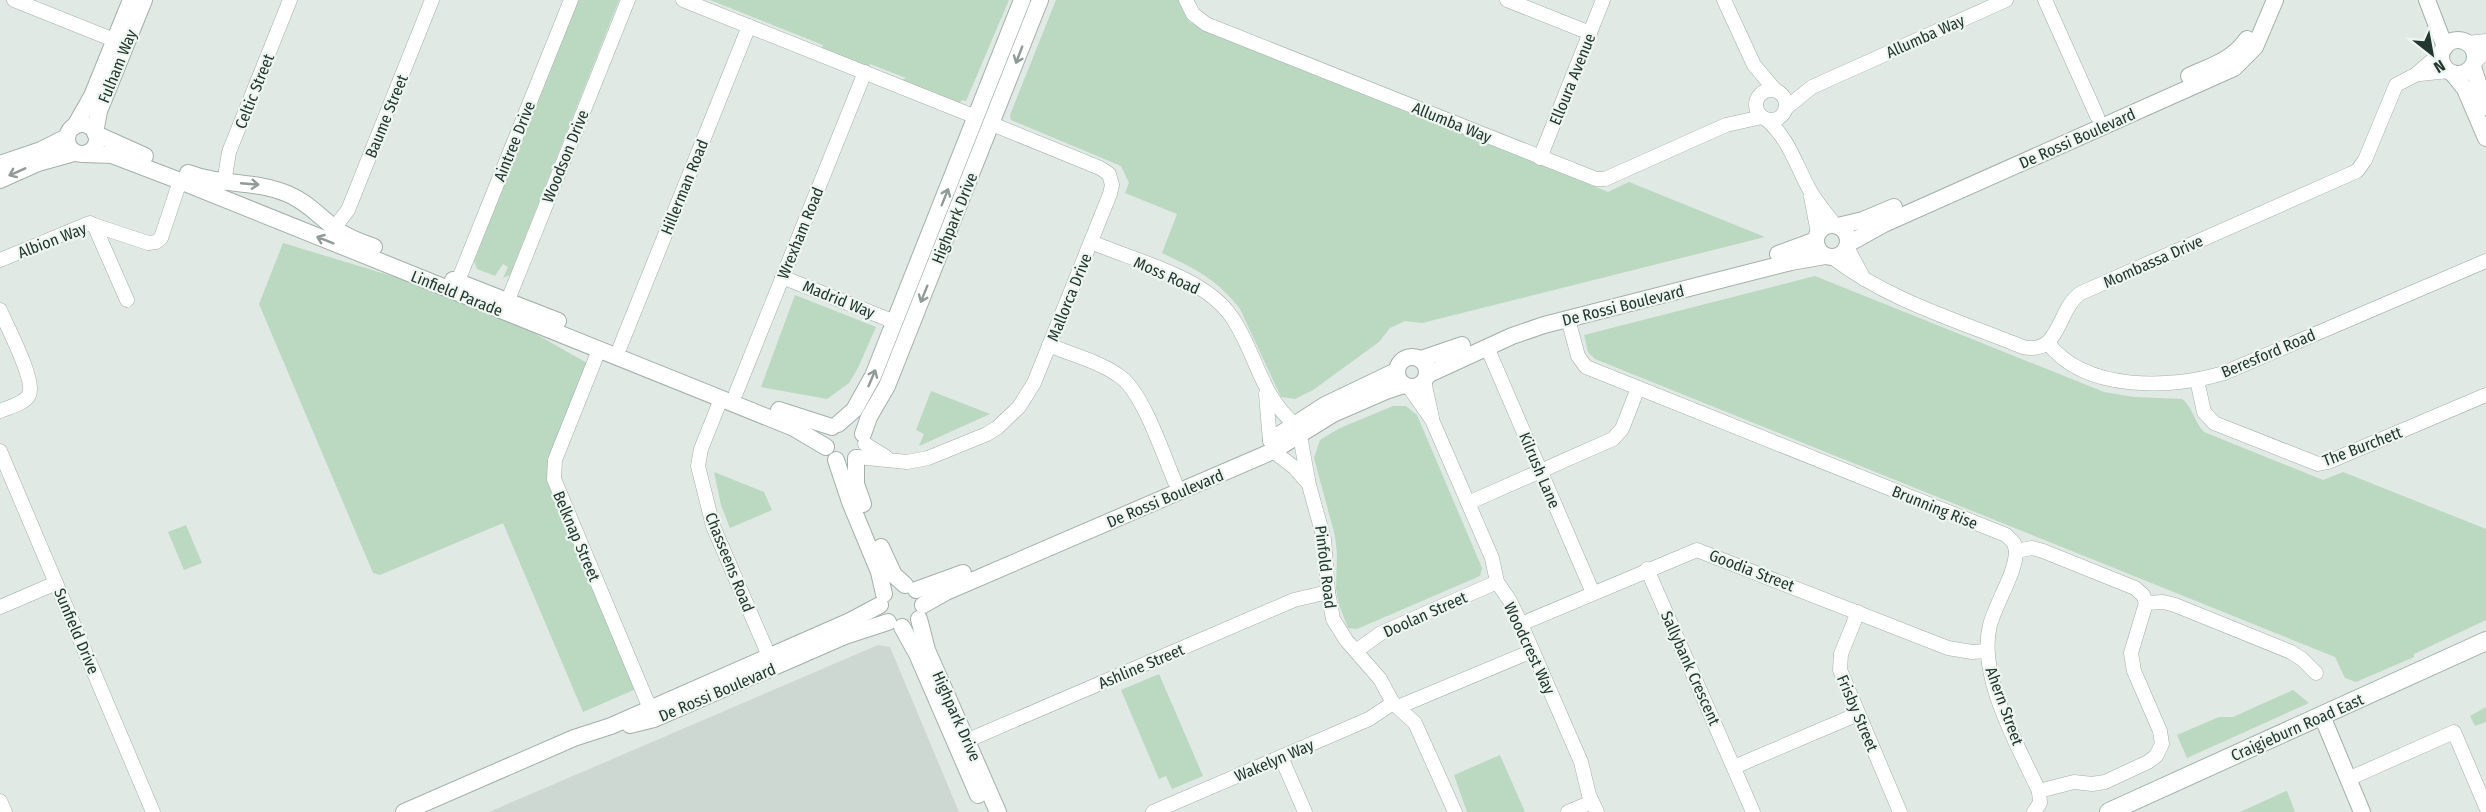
<svg xmlns="http://www.w3.org/2000/svg" width="2486" height="812" font-family="'Fira Sans Condensed',sans-serif">
  <style>
    .built { fill: #ced8d3 }
    .green { fill: #bbd8c1 }
    .lines { fill: none; stroke-linecap: round; stroke-linejoin: round }
    .minor-casing { stroke: #a3b0aa; stroke-width: 15 }
    .tertiary-casing { stroke: #a3b0aa; stroke-width: 18 }
    .secondary-casing { stroke: #a0b3ab; stroke-width: 20 }
    .minor { stroke: #fff; stroke-width: 14 }
    .tertiary { stroke: #fff; stroke-width: 16 }
    .secondary { stroke: #fff; stroke-width: 18 }
    .oneway { stroke: #909b98 }
    .labels { text-anchor: middle; stroke-width: 4.5; stroke-linejoin: round; paint-order: stroke }
    .street-label { font-size: 16px; fill: #223730; stroke: #eff6f2 }
  </style>
  <rect width="100%" height="100%" fill="#e0e9e4"/>
  <path class="built" d="M878 645 890 647 959 812H489Z"/>
  <g class="green">
    <path d="M577 0H619L510 275 503 278 508 267 503 264 495 276 477 269 474 261Z"/>
    <path d="M710 0H1009L966 101 962 100 959 104 902 80 906 78 870 64 869 67 822 48 823 45Z"/>
    <path d="M1056 0H1179L1189 22 1608 192 1629 182 1765 237 1422 323 1405 321 1390 328 1379 342 1313 390 1295 399 1281 397 1240 309C1218 280 1194 268 1162 253L1177 214 1125 193 1129 183 1121 166 1011 120 1010 115Z"/>
    <path d="M283 243 481 303 587 363 550 456 547 468 548 479 636 689 583 712 503 523 380 575 373 573 259 304Z"/>
    <path d="M1815 276 2104 392 2134 397 2182 399C2193 407 2194 422 2204 432L2323 480 2343 472 2486 529V620L2414 654V657L2356 682 2345 678 2335 657 1595 359 1588 352 1584 335Z"/>
    <path d="M795 295 876 327 858 368 849 383 827 399 761 387Z"/>
    <path d="M931 391 990 414 919 446 924 434 916 430Z"/>
    <path d="M1393 406H1406L1417 415 1482 568 1480 576 1357 629 1348 628 1339 605 1336 589 1337 554 1335 536 1314 458 1320 440 1340 428Z"/>
    <path d="M714 472 764 492 772 510 730 528 721 505Z"/>
    <path d="M186 525 202 563 184 570 168 532Z"/>
    <path d="M1159 674 1203 776 1172 789 1166 776 1159 779 1121 690Z"/>
    <path d="M2293 690 2309 703 2187 758 2177 735 2219 717H2233Z"/>
    <path d="M2486 707V722L2475 726 2470 716Z"/>
    <path d="M1500 755 1525 812H1467L1454 775Z"/>
    <path d="M2287 791 2295 812H2240L2286 791Z"/>
  </g>
  <g class="lines">
    <g class="minor-casing">
      <g id="minor">
        <path d="M14 0 124 44"/>
        <path d="M683 0 976 117"/>
        <path d="M1186 0 1193 14 1206 24 1596 179H1605L1726 125 1762 117"/>
        <path d="M1507 0 1590 33"/>
        <path d="M1724 0 1754 65 1775 90"/>
        <path d="M2045 0 2097 116"/>
        <path d="M2467 43 2486 41"/>
        <path d="M2475 62 2486 51"/>
        <path d="M2420 74 2448 71"/>
        <circle cx="1771" cy="105" r="15"/>
        <path d="M1786 108 1812 87 2006 0"/>
        <path d="M1766 119C1788 138 1795 162 1808 187 1815 201 1826 213 1835 225"/>
        <path d="M1540 158 1603 0"/>
        <path d="M224 183 229 152 290 0"/>
        <path d="M1811 197 1818 233"/>
        <path d="M94 225 148 243 156 242 161 238 180 181"/>
        <path d="M334 228 348 210 432 0"/>
        <path d="M1091 242C1135 261 1203 276 1231 316 1256 351 1260 397 1296 425"/>
        <path d="M1847 247 1864 279"/>
        <path d="M1832 257C1887 300 1959 321 2023 347 2061 356 2057 308 2081 293L2357 171 2365 160 2396 85 2415 75 2442 52"/>
        <path d="M0 260 90 223 94 225 127 300"/>
        <path d="M782 277 895 322"/>
        <path d="M458 281 571 0"/>
        <path d="M0 310C7 327 36 380 29 395 24 404 9 407 0 411"/>
        <path d="M504 310 628 0"/>
        <path d="M1568 319 1578 356 1586 367 2006 535 2014 543 2016 551 2032 548 2043 551 2135 588 2143 595 2146 603 2163 602 2175 605 2291 652 2302 659 2316 673"/>
        <path d="M2048 343C2085 392 2171 389 2224 373L2486 261"/>
        <path d="M1049 345C1072 355 1102 362 1122 378 1144 396 1163 454 1175 482"/>
        <path d="M620 347 749 26"/>
        <path d="M1487 347 1593 593"/>
        <path d="M599 350 555 460 554 479 654 718"/>
        <path d="M2197 380 2204 412 2214 423 2318 464 2328 462 2486 395"/>
        <path d="M1424 381 1432 418"/>
        <path d="M1409 387 1432 420 1492 558 1497 582 1510 601 1521 624 1581 762 1589 795 1597 812"/>
        <path d="M736 393 865 72"/>
        <path d="M1266 394 1270 441"/>
        <path d="M721 399 701 449 698 466 713 526 769 656"/>
        <path d="M1300 436 1309 485 1324 539 1328 592 1333 619 1346 640 1380 679 1393 703 1415 723 1455 812"/>
        <path d="M865 444 886 457"/>
        <path d="M0 451 153 812"/>
        <path d="M1273 451 1295 468 1306 481"/>
        <path d="M857 457 907 462 928 458 987 434 998 427 1019 407 1034 383 1110 194 1112 185 1109 174 1100 168 992 124"/>
        <path d="M1468 503 1613 439 1622 429 1638 388"/>
        <path d="M2016 551C2016 573 1996 602 1990 625 1977 675 2018 746 2039 791"/>
        <path d="M1647 569 1753 812"/>
        <path d="M0 607 56 583"/>
        <path d="M1858 612 1841 654 1840 670 1900 812"/>
        <path d="M1521 624 1697 550 1948 648 1972 652 1987 651"/>
        <path d="M1356 651 1381 633 1497 582"/>
        <path d="M1398 707 1532 651"/>
        <path d="M959 744 1294 600 1328 592"/>
        <path d="M1281 757 1305 812"/>
        <path d="M1734 767 1858 714"/>
        <path d="M2348 779 2454 732 2486 807"/>
        <path d="M0 801 5 812"/>
        <path d="M1153 812 1369 719 1393 703"/>
        <path d="M1568 812 1592 802"/>
        <path d="M2034 812 2040 803 2039 791 2074 782 2092 784 2105 782 2148 762 2156 756 2162 744 2160 731 2134 671 2131 653 2146 603"/>
      </g>
    </g>
    <g class="tertiary-casing">
      <g id="tertiary">
        <path d="M2427 0 2445 47"/>
        <circle cx="2458" cy="57" r="17"/>
        <path d="M2473 67 2486 107"/>
        <path d="M2453 74 2465 89 2486 138"/>
        <path d="M2189 76C2211 66 2233 60 2247 39"/>
        <circle cx="82" cy="139" r="15"/>
        <path d="M75 126 92 96 131 0"/>
        <path d="M95 133 99 111 144 0"/>
        <path d="M96 134 145 156"/>
        <path d="M84 154 112 155 180 181 794 428 826 447"/>
        <path d="M0 164 41 150 67 137"/>
        <path d="M188 173C222 186 255 180 288 194 307 202 320 217 336 229 347 238 361 242 374 247"/>
        <path d="M0 180 38 163 74 153"/>
        <circle cx="1832" cy="241" r="16"/>
        <path d="M1838 226 1863 220 1894 207"/>
        <path d="M1848 244 1884 224 2234 68 2255 47 2275 0"/>
        <path d="M1778 254 1816 240"/>
        <path d="M453 280 558 321"/>
        <circle cx="1412" cy="372" r="15"/>
        <path d="M1421 359 1462 345"/>
        <path d="M1427 375 1512 336 1544 325 1791 262 1825 256"/>
        <path d="M779 410 832 427"/>
        <path d="M838 424 854 410 873 376 1022 0"/>
        <path d="M863 434 869 417 887 386 1040 0"/>
        <path d="M1271 440 1325 405 1396 371"/>
        <path d="M856 458V484L863 504"/>
        <path d="M836 460 850 502 879 572 884 594"/>
        <path d="M881 547 894 575 905 585"/>
        <path d="M916 590 963 573"/>
        <path d="M923 605 946 592 1273 451 1333 414 1386 391 1404 385"/>
        <path d="M919 619 927 650 998 812"/>
        <path d="M902 627 917 654 978 795"/>
        <path d="M2322 716 2362 812"/>
        <path d="M630 725 654 719 845 636 888 622"/>
        <path d="M404 812 574 738 611 726 850 621 880 605"/>
      </g>
    </g>
    <g class="secondary-casing">
      <path id="secondary" d="M2109 812 2486 641"/>
    </g>
    <use href="#minor" class="minor"/>
    <use href="#tertiary" class="tertiary"/>
    <use href="#secondary" class="secondary"/>
  </g>
  <defs><path id="oneway-shaft" d="M-6 0H5M1.5-3L5.5 0L1.5 3" fill="none" stroke-width="1.6" stroke-linecap="round" stroke-linejoin="round" transform="scale(1.5)"/></defs>
  <g class="oneway">
    <use href="#oneway-shaft" transform="translate(1019 55) rotate(111)"/>
    <use href="#oneway-shaft" transform="translate(17 172) rotate(156)"/>
    <use href="#oneway-shaft" transform="translate(250 184) rotate(5)"/>
    <use href="#oneway-shaft" transform="translate(945 197) rotate(-68)"/>
    <use href="#oneway-shaft" transform="translate(325 240) rotate(-158)"/>
    <use href="#oneway-shaft" transform="translate(924 294) rotate(112)"/>
    <use href="#oneway-shaft" transform="translate(872 378) rotate(-67)"/>
  </g>
  <g class="labels">
    <g class="street-label">
      <text transform="translate(1925 36) rotate(-24)" y="6">Allumba Way</text>
      <text transform="translate(117 66) rotate(-68)" y="6">Fulham Way</text>
      <text transform="translate(1572 79) rotate(-68)" y="6">Elloura Avenue</text>
      <text transform="translate(254 91) rotate(-68)" y="6">Celtic Street</text>
      <text transform="translate(386 116) rotate(-68)" y="6">Baume Street</text>
      <text transform="translate(1452 122) rotate(22)" y="6">Allumba Way</text>
      <text transform="translate(2077 138) rotate(-24)" y="6">De Rossi Boulevard</text>
      <text transform="translate(514 141) rotate(-68)" y="6">Aintree Drive</text>
      <text transform="translate(565 156) rotate(-68)" y="6">Woodson Drive</text>
      <text transform="translate(684 187) rotate(-68)" y="6">Hillerman Road</text>
      <text transform="translate(954 218) rotate(-68)" y="6">Highpark Drive</text>
      <text transform="translate(800 233) rotate(-68)" y="6">Wrexham Road</text>
      <text transform="translate(52 240) rotate(-21)" y="6">Albion Way</text>
      <text transform="translate(2153 261) rotate(-24)" y="6">Mombassa Drive</text>
      <text transform="translate(1167 275) rotate(24)" y="6">Moss Road</text>
      <text transform="translate(457 293) rotate(22)" y="6">Linfield Parade</text>
      <text transform="translate(1069 297) rotate(-68)" y="6">Mallorca Drive</text>
      <text transform="translate(839 299) rotate(22)" y="6">Madrid Way</text>
      <text transform="translate(1623 305) rotate(-14)" y="6">De Rossi Boulevard</text>
      <text transform="translate(2268 353) rotate(-23)" y="6">Beresford Road</text>
      <text transform="translate(2362 446) rotate(-21)" y="6">The Burchett</text>
      <text transform="translate(1540 470) rotate(67)" y="6">Kilrush Lane</text>
      <text transform="translate(1165 498) rotate(-23)" y="6">De Rossi Boulevard</text>
      <text transform="translate(1935 507) rotate(22)" y="6">Brunning Rise</text>
      <text transform="translate(577 536) rotate(67)" y="6">Belknap Street</text>
      <text transform="translate(730 562) rotate(68)" y="6">Chasseens Road</text>
      <text transform="translate(1326 567) rotate(83)" y="6">Pinfold Road</text>
      <text transform="translate(1752 570) rotate(21)" y="6">Goodia Street</text>
      <text transform="translate(1425 614) rotate(-24)" y="6">Doolan Street</text>
      <text transform="translate(77 631) rotate(67)" y="6">Sunfield Drive</text>
      <text transform="translate(1530 648) rotate(65)" y="6">Woodcrest Way</text>
      <text transform="translate(1141 666) rotate(-23)" y="6">Ashline Street</text>
      <text transform="translate(1691 668) rotate(66)" y="6">Sallybank Crescent</text>
      <text transform="translate(717 692) rotate(-23)" y="6">De Rossi Boulevard</text>
      <text transform="translate(2005 706) rotate(70)" y="6">Ahern Street</text>
      <text transform="translate(1858 713) rotate(67)" y="6">Frisby Street</text>
      <text transform="translate(957 716) rotate(66)" y="6">Highpark Drive</text>
      <text transform="translate(2297 727) rotate(-24)" y="6">Craigieburn Road East</text>
      <text transform="translate(1274 760) rotate(-23)" y="6">Wakelyn Way</text>
    </g>
  </g>
  <g transform="translate(2432 54) rotate(149)" stroke="#eff6f2" stroke-width="4.5" paint-order="stroke">
  <path d="M0-4.5L10 22L0 15L-10 22Z" fill="#223730"/>
  <text y="-9" font-size="16" font-weight="bold" text-anchor="middle" fill="#223730">N</text>
  </g>
</svg>
